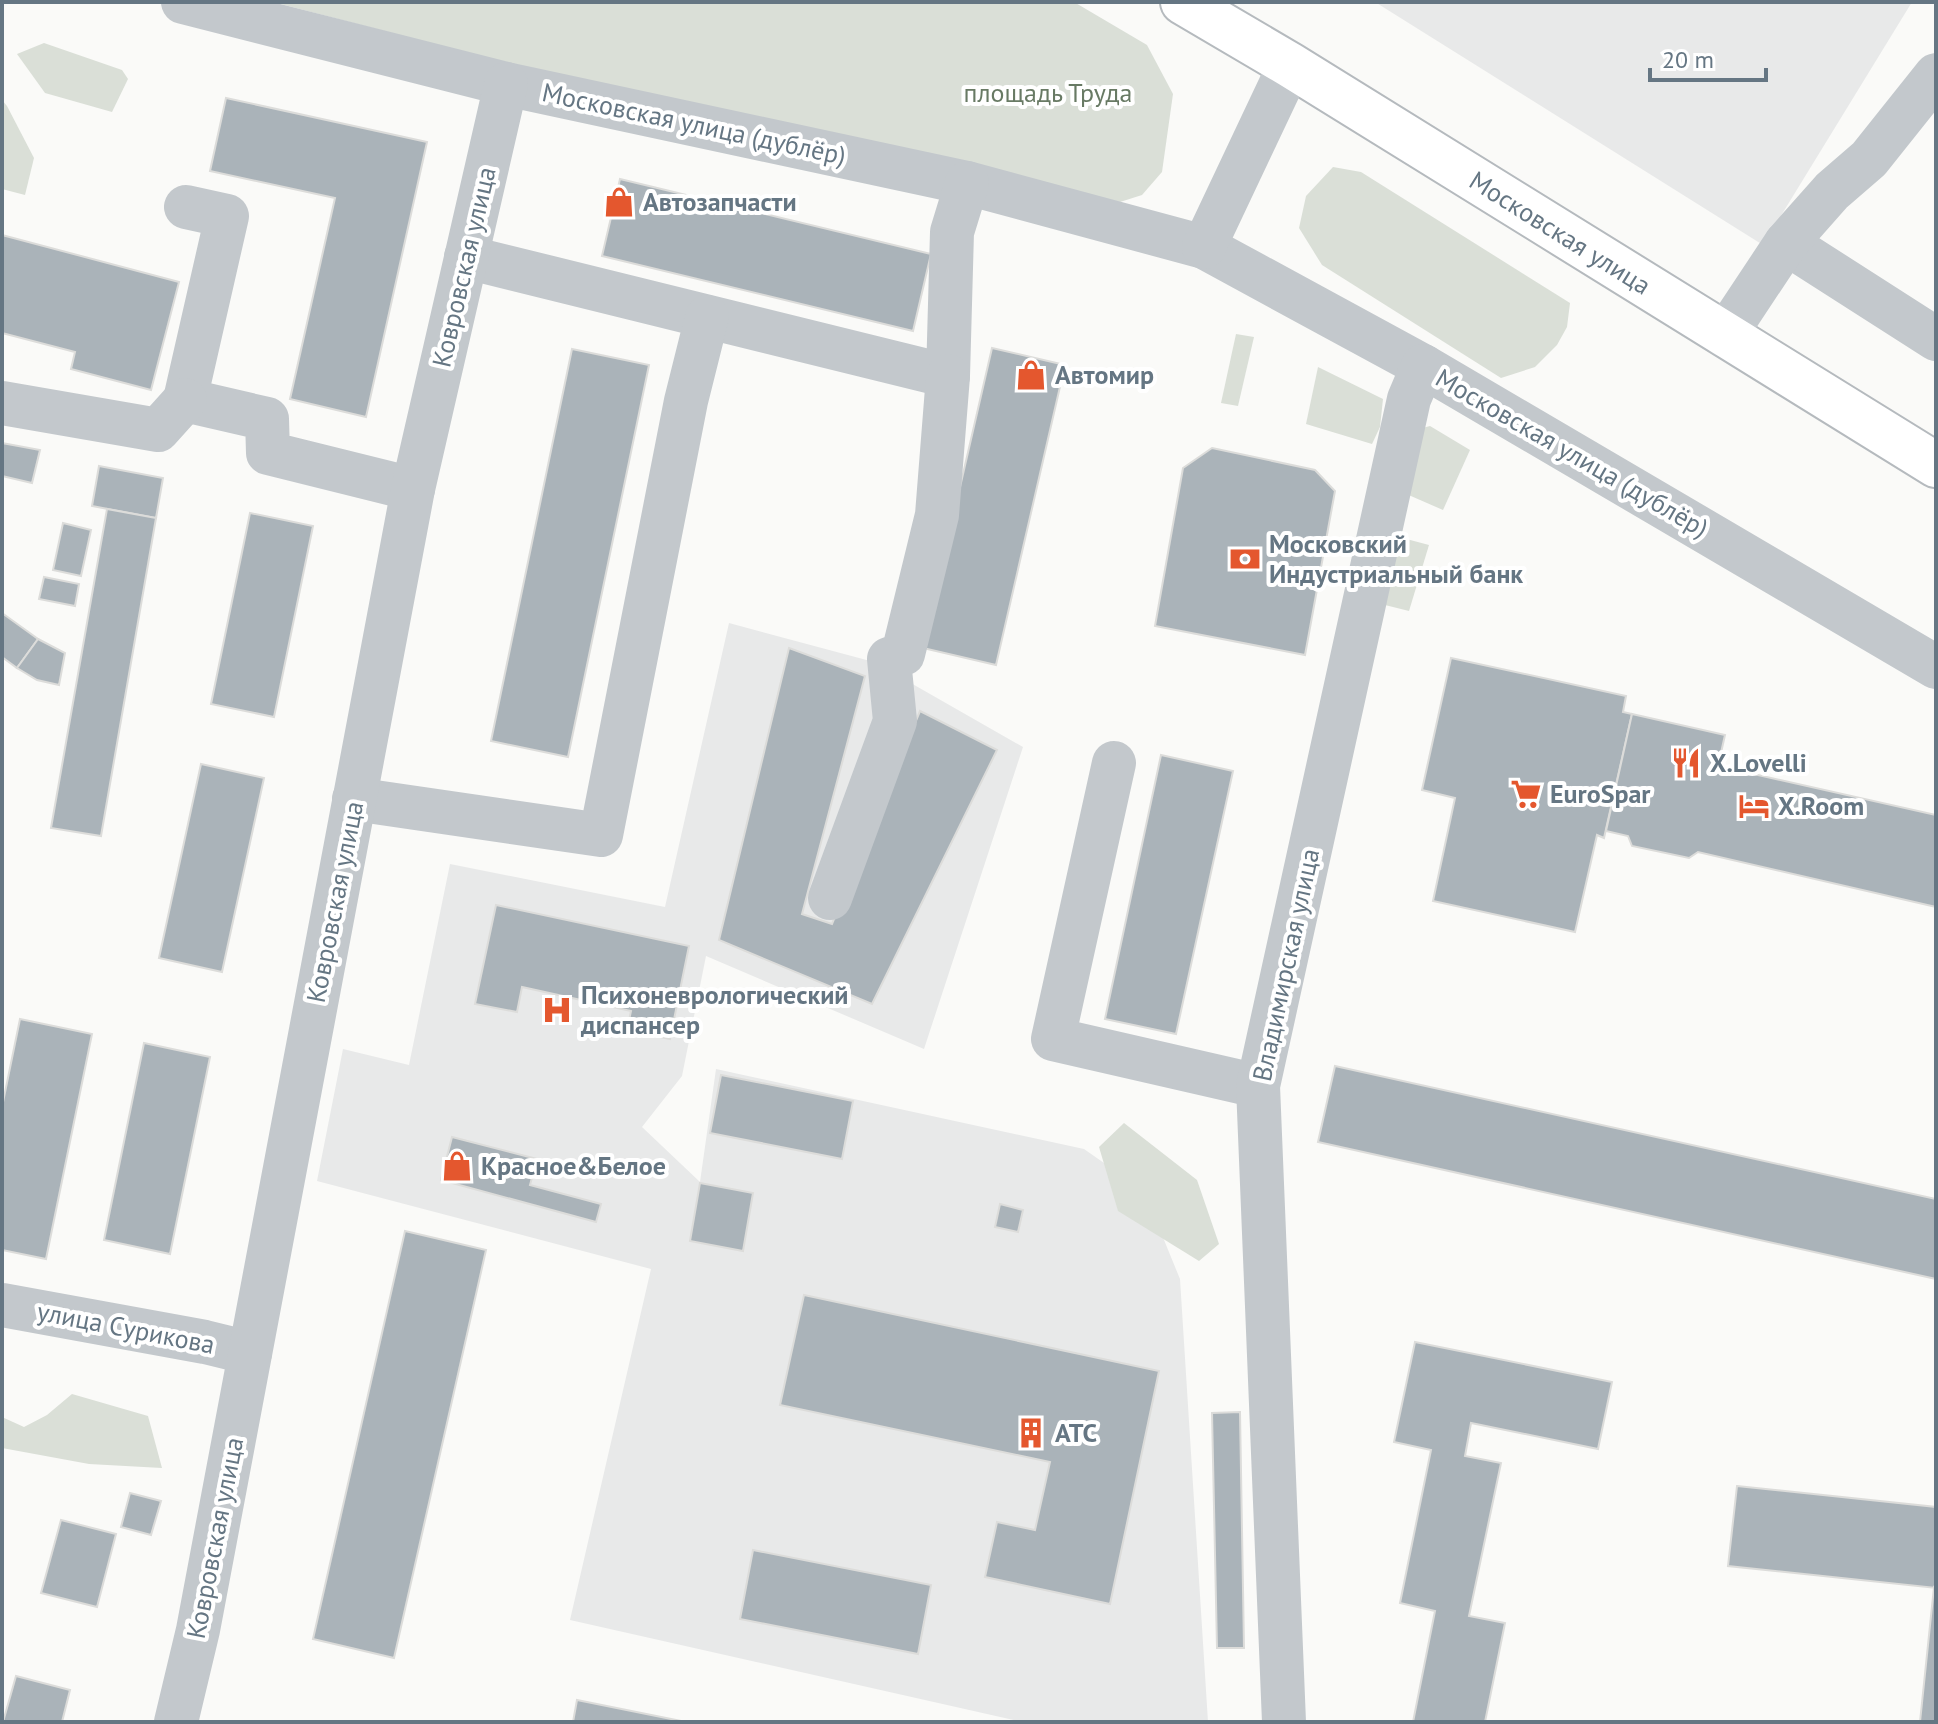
<svg xmlns="http://www.w3.org/2000/svg" width="1938" height="1724" font-family="'PT Sans',sans-serif">
  <style>
    .built { fill: #e8e9e9 }
    .green { fill: #dadfd7 }
    .building { fill: #aab3b9; stroke: #dcdcda; stroke-width: 2 }
    .lines { fill: none; stroke-linecap: round; stroke-linejoin: round }
    .major-casing { stroke: #b5babe; stroke-width: 48 }
    .minor { stroke: #c3c8cc; stroke-width: 44 }
    .major { stroke: #fff; stroke-width: 44 }
    .labels { text-anchor: middle; stroke-width: 8; stroke-linejoin: round; paint-order: stroke }
    .park-label { font-size: 26px; fill: #687a64; stroke: #fff }
    .street-label { font-size: 26px; fill: #657683; stroke: #fff }
    .poi-label { font-size: 26px; font-weight: bold; fill: #657683; stroke: #fff; text-anchor: start }
  </style>
  <rect width="100%" height="100%" fill="#fafaf8"/>
  <g class="built">
    <path d="M1375 2H1912L1763 245Z"/>
    <path d="M729 623 874 662 1023 747 924 1049 706 956 682 1076 642 1127 700 1182 716 1069 1084 1149 1144 1191 1180 1279 1208 1722H1022L570 1620 651 1269 317 1181 343 1049 409 1065 450 864 665 907Z"/>
  </g>
  <g class="green">
    <path d="M273 2H1074L1147 45 1173 94 1162 172 1142 195 1120 202 480 56Z"/>
    <path d="M44 43 122 70 128 79 112 112 45 93 17 54Z"/>
    <path d="M2 100 7 106 34 158 25 195 2 189Z"/>
    <path d="M1333 167 1361 172 1570 303 1567 327 1557 345 1535 367 1501 378 1322 265 1299 228 1306 196Z"/>
    <path d="M1236 334 1254 337 1238 406 1221 403Z"/>
    <path d="M1318 367 1383 399 1380 427 1372 444 1306 424Z"/>
    <path d="M1430 426 1470 450 1443 510 1404 493 1415 430Z"/>
    <path d="M1399 537 1429 545 1409 611 1381 604Z"/>
    <path d="M1124 1123 1197 1180 1219 1244 1199 1261 1118 1211 1099 1147Z"/>
    <path d="M72 1394 148 1416 162 1468 89 1464 2 1448V1417L24 1427 47 1415Z"/>
  </g>
  <g class="building">
    <path d="M226 98 427 142 366 417 290 399 335 198 210 171Z"/>
    <path d="M620 179 931 254 913 331 602 256Z"/>
    <path d="M2 235 179 282 151 390 71 369 75 352 2 333Z"/>
    <path d="M992 348 1065 365 996 665 923 648Z"/>
    <path d="M572 349 649 365 568 757 491 741Z"/>
    <path d="M2 443 40 450 32 483 2 476Z"/>
    <path d="M1212 448 1315 470 1335 491 1305 655 1155 626 1183 468Z"/>
    <path d="M99 466 163 478 156 518 92 506Z"/>
    <path d="M107 509 156 518 101 836 51 828Z"/>
    <path d="M250 513 313 526 274 717 211 704Z"/>
    <path d="M63 523 91 530 81 576 53 570Z"/>
    <path d="M44 577 79 584 75 606 39 599Z"/>
    <path d="M2 613 38 639 17 668 2 657Z"/>
    <path d="M38 639 65 653 59 685 37 680 17 668Z"/>
    <path d="M789 648 865 676 802 914 832 924 920 711 997 750 872 1004 719 940Z"/>
    <path d="M1451 658 1626 696 1623 712 1632 714 1604 838 1597 835 1575 932 1433 901 1455 798 1422 790Z"/>
    <path d="M1632 714 1725 735 1718 766 1936 815V907L1698 852 1689 858 1632 846 1628 836 1606 831Z"/>
    <path d="M1161 755 1233 771 1176 1034 1105 1019Z"/>
    <path d="M201 764 264 778 222 972 159 958Z"/>
    <path d="M496 905 689 946 670 1039 627 1030 631 1011 522 987 517 1012 475 1004Z"/>
    <path d="M20 1019 92 1034 46 1259 2 1250V1107Z"/>
    <path d="M144 1043 210 1057 170 1254 104 1240Z"/>
    <path d="M1335 1066 1936 1199V1279L1318 1142Z"/>
    <path d="M721 1075 853 1101 842 1159 710 1133Z"/>
    <path d="M452 1137 537 1159 530 1185 601 1204 596 1222 441 1180Z"/>
    <path d="M700 1183 753 1193 743 1251 690 1241Z"/>
    <path d="M1000 1204 1023 1210 1018 1232 995 1227Z"/>
    <path d="M405 1231 486 1250 394 1658 313 1639Z"/>
    <path d="M804 1295 1159 1371 1110 1604 985 1577 997 1522 1035 1530 1050 1462 780 1405Z"/>
    <path d="M1415 1342 1612 1382 1598 1449 1471 1423 1465 1456 1501 1463 1469 1616 1505 1623 1485 1722H1413L1435 1611 1400 1603 1431 1450 1394 1442Z"/>
    <path d="M1240 1412 1244 1648H1217L1212 1413Z"/>
    <path d="M1737 1486 1936 1507V1588L1728 1566Z"/>
    <path d="M130 1493 161 1501 151 1535 121 1527Z"/>
    <path d="M61 1520 116 1534 97 1607 41 1593Z"/>
    <path d="M753 1550 931 1585 918 1654 740 1619Z"/>
    <path d="M1934 1587 1936 1588V1722H1920Z"/>
    <path d="M16 1676 70 1690 62 1722H3Z"/>
    <path d="M577 1700 686 1722H573Z"/>
  </g>
  <g class="lines">
    <g class="major-casing">
      <path id="major" d="M1183 2 1290 65 1936 465"/>
    </g>
    <g class="minor">
      <path d="M183 2 506 84 967 183 1204 247 1423 366 1936 667"/>
      <path d="M186 207 227 216 185 400 267 419 268 453 413 489"/>
      <path d="M1786 243 1936 339"/>
      <path d="M1204 247 1290 65"/>
      <path d="M466 257 948 376 952 232 967 183"/>
      <path d="M1725 335 1786 243 1832 191 1869 159 1936 75"/>
      <path d="M2 403 158 430 185 400"/>
      <path d="M1114 763 1053 1039 1258 1086"/>
      <path d="M354 799 601 835 686 401 707 317"/>
      <path d="M830 898 895 721 889 659 903 654 937 515 948 376"/>
      <path d="M2 1305 205 1342 250 1353"/>
      <path d="M176 1722 198 1630 413 489 506 84"/>
      <path d="M1284 1722 1258 1086 1409 399 1423 366"/>
    </g>
    <use href="#major" class="major"/>
  </g>
  <defs>
    <g id="shop-bare" transform="scale(2.4)"><path d="M-5-2.5h2.3a2.7 3.5 0 0 1 5.4 0H5L5.5 6h-11ZM-1.5-2.5h3a1.5 2.3 0 0 0-3 0Z" fill="#e4572e" stroke="#fff" stroke-width="2.5" paint-order="stroke"/></g>
    <g id="bank-bare" transform="scale(2.4)"><path d="M-6-4H6V4H-6ZM0-2.3a2.3 2.3 0 1 0 0 4.6a2.3 2.3 0 1 0 0-4.6Z" fill="#e4572e" stroke="#fff" stroke-width="2.5" paint-order="stroke"/></g>
    <g id="restaurant-bare" transform="scale(2.4)"><path d="M-5-6h1v4h1v-4h1v4h1v-4h1v5L-1.5 .5V6h-2V.5L-5-1ZM5-6V6H3V1.5H1.5Q1.5-4 5-6Z" fill="#e4572e" stroke="#fff" stroke-width="2.5" paint-order="stroke"/></g>
    <g id="supermarket-bare" transform="scale(2.4)"><path d="M-6-5.5h2.5l.6 2H6L4.5 2H-2.5L-4.4-4H-6ZM-1.5 3.2a1.3 1.3 0 1 0 .1 0ZM3 3.2a1.3 1.3 0 1 0 .1 0Z" fill="#e4572e" stroke="#fff" stroke-width="2.5" paint-order="stroke"/></g>
    <g id="hotel-bare" transform="scale(2.4)"><path d="M-6-4.5h1.5V1H6V5H4.5V3h-9V5H-6ZM-4 0a1.8 1.8 0 1 1 3.6 0ZM.5 0V-2.5h3Q6-2.5 6 0Z" fill="#e4572e" stroke="#fff" stroke-width="2.5" paint-order="stroke"/></g>
    <g id="hospital-bare" transform="scale(2.4)"><path d="M-5-5h3v3.5h4V-5h3V5h-3V1.5h-4V5h-3Z" fill="#e4572e" stroke="#fff" stroke-width="2.5" paint-order="stroke"/></g>
    <g id="building-bare" transform="scale(2.4)"><path d="M-4-6H4V6H1V3H-1V6H-4ZM-2.5-4.3h1.7v1.8h-1.7ZM.8-4.3h1.7v1.8H.8ZM-2.5-1h1.7V.8h-1.7ZM.8-1h1.7V.8H.8Z" fill="#e4572e" stroke="#fff" stroke-width="2.5" paint-order="stroke"/></g>
  </defs>
  <g fill-rule="evenodd">
    <use href="#shop-bare" x="619" y="202"/>
    <use href="#shop-bare" x="1031" y="375"/>
    <use href="#bank-bare" x="1245" y="559"/>
    <use href="#restaurant-bare" x="1686" y="763"/>
    <use href="#supermarket-bare" x="1526" y="794"/>
    <use href="#hotel-bare" x="1754" y="806"/>
    <use href="#hospital-bare" x="557" y="1010"/>
    <use href="#shop-bare" x="457" y="1166"/>
    <use href="#building-bare" x="1031" y="1433"/>
  </g>
  <g class="labels">
    <g class="park-label">
      <text x="1048" y="102">площадь Труда</text>
    </g>
    <g class="street-label">
      <text transform="translate(694 124) rotate(12)" y="9">Московская улица (дублёр)</text>
      <text transform="translate(1560 233) rotate(32)" y="9">Московская улица</text>
      <text transform="translate(464 267) rotate(-77)" y="9">Ковровская улица</text>
      <text transform="translate(1572 453) rotate(30)" y="9">Московская улица (дублёр)</text>
      <text transform="translate(335 902) rotate(-79)" y="9">Ковровская улица</text>
      <text transform="translate(1286 965) rotate(-78)" y="9">Владимирская улица</text>
      <text transform="translate(126 1328) rotate(11)" y="9">улица Сурикова</text>
      <text transform="translate(215 1538) rotate(-79)" y="9">Ковровская улица</text>
    </g>
    <g class="poi-label">
      <text x="643" y="211">Автозапчасти</text>
      <text x="1055" y="384">Автомир</text>
      <text x="1269" y="553">Московский<tspan x="1269" dy="30">Индустриальный банк</tspan></text>
      <text x="1710" y="772">X.Lovelli</text>
      <text x="1550" y="803">EuroSpar</text>
      <text x="1778" y="815">Х.Room</text>
      <text x="581" y="1004">Психоневрологический<tspan x="581" dy="30">диспансер</tspan></text>
      <text x="481" y="1175">Красное&amp;Белое</text>
      <text x="1055" y="1442">АТС</text>
    </g>
  </g>
  <rect width="1938" height="1724" fill="none" stroke="#657683" stroke-width="8"/>
  <path d="M1650 68v12h116v-12" fill="none" stroke="#657683" stroke-width="4"/>
  <text x="1662" y="68" font-size="24" fill="#657683" stroke="#ffffff" stroke-width="6" paint-order="stroke">20 m</text>
</svg>
